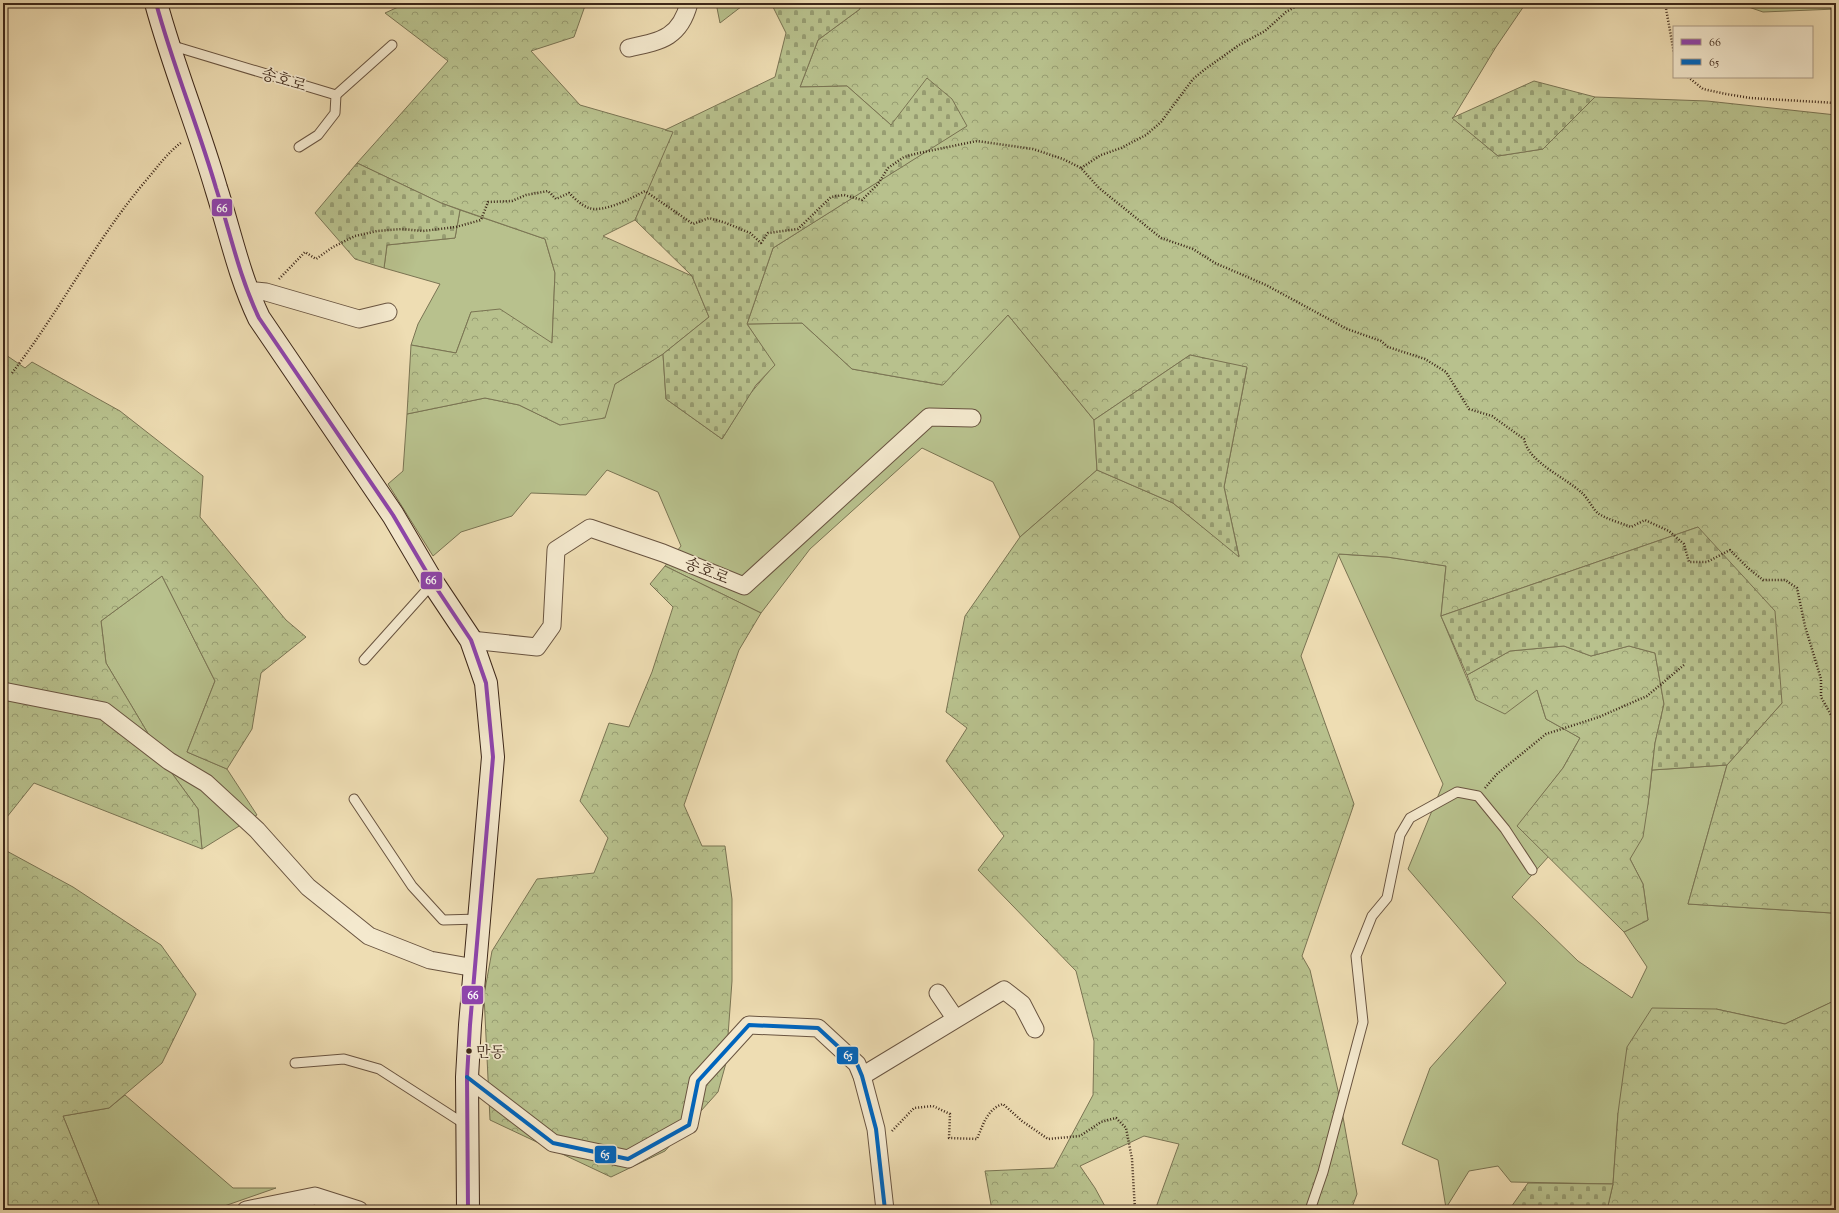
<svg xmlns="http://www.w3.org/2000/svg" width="1839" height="1213" font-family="'Sorts Mill Goudy','Noto Serif KR',serif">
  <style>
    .green { fill: #b8c18d; stroke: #7a7453 }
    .forest { fill: url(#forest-crowns); stroke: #7a7453 }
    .cemetery { fill: url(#cemetery-stones); stroke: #7a7453 }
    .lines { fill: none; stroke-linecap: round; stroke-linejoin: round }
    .lane-casing { stroke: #695440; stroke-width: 11 }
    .street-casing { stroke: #695440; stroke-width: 19 }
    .secondary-casing { stroke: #3d2719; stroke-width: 24 }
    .path { stroke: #3d2719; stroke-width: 2.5; stroke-dasharray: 1 2; stroke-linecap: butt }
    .lane { stroke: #f4e9ce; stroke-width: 9 }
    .street { stroke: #f4e9ce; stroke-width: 17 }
    .secondary { stroke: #f4e9ce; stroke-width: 22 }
    .bus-1-casing { stroke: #f4e9ce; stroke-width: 7 }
    .bus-2-casing { stroke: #f4e9ce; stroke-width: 7 }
    .bus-1 { stroke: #8e44ad; stroke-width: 4 }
    .bus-2 { stroke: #0065bd; stroke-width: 4 }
    .bus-dot { fill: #3d2719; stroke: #f4e9ce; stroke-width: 1.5 }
    .labels { text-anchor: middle; stroke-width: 3.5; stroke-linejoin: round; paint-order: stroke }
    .bus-label { font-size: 15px; fill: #3d2719; stroke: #f4e9ce; text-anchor: start }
    .street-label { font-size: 16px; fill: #3d2719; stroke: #f4e9ce }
    .line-badge { stroke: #f4e9ce; stroke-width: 1.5 }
    .badge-label { font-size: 11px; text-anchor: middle; font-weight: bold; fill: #fff }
  </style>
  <defs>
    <pattern id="forest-crowns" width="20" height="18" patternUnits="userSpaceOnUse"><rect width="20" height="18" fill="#b8c18d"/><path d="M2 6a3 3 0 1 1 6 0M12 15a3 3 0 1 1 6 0" fill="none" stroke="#979d72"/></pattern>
    <pattern id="cemetery-stones" width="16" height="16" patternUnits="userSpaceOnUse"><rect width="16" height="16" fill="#b8c18d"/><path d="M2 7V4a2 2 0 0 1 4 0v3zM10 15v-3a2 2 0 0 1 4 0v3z" fill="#979d72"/></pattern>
  </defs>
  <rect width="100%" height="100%" fill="#eeddb3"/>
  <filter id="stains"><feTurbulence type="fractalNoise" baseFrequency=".005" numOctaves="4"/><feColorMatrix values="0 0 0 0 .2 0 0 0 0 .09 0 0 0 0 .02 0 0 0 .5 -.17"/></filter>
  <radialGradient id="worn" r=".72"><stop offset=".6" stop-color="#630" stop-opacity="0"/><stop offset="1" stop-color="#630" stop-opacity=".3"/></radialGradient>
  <g class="green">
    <path d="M460 210 545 239 555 273 552 343 471 312 456 353 411 345 418 324 440 284 384 268 387 245 455 238Z"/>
    <path d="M1008 315 1094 420 1097 470 1020 537 993 482 922 448 810 549 761 613 665 566 681 546 658 492 607 470 586 495 531 493 512 516 461 532 433 556 388 484 403 471 407 414 485 398 519 405 560 425 615 384 663 354 666 399 722 439 750 394 774 365 747 324 802 323 852 369 942 385Z"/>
    <path d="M1338 554 1387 557 1446 566 1441 616 1476 700 1537 690 1546 719 1580 738 1563 768 1518 826 1549 856 1512 897 1578 961 1632 998 1647 967 1624 932 1648 920 1643 884 1630 859 1648 804 1652 770 1727 765 1688 904 1832 913 1836 914V1000L1785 1024 1716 1009 1618 1113 1613 1184 1511 1182 1498 1166 1469 1171 1446 1208 1438 1160 1402 1144 1430 1068 1506 983 1408 869 1443 784Z"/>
    <path d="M162 576 215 681 187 752 227 769 257 815 202 849 198 809 171 772 106 663 101 621Z"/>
    <path d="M125 1095 233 1188H276L213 1210H101L63 1116 109 1108Z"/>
  </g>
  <g class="forest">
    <path d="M407 3H586L574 37 531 51 580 105 674 132 635 220 603 236 692 276 709 317 663 354 615 384 605 418 560 425 519 405 485 398 407 414 411 345 456 353 471 312 500 309 552 343 555 273 545 239 441 203 357 163 448 61 385 13Z"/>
    <path d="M716 3H746L720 23Z"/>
    <path d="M858 3H1526L1496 47 1453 118 1498 156 1543 149 1595 97 1707 101 1836 115V914L1832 913 1688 904 1727 765 1782 703 1698 527 1441 616 1446 566 1387 557 1339 554 1301 656 1354 804 1302 956 1310 970 1339 1095 1357 1194 1351 1210H1155L1179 1144 1144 1136 1080 1166 1095 1188 1107 1210H992L985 1171 1054 1168 1093 1095 1094 1041 1076 971 978 870 1004 836 946 761 967 728 946 712 965 616 1020 537 1097 470 1173 503 1239 556 1224 487 1247 368 1190 355 1094 420 1008 315 943 385 852 369 802 323 747 324 773 248 966 126 891 125 847 86 800 87 818 40 860 9Z"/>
    <path d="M1737 3H1836V9L1763 12Z"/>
    <path d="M3 353 25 368 32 362 120 411 203 476 200 517 286 620 306 637 261 673 252 729 227 769 187 752 215 681 162 576 101 621 106 663 171 772 198 809 202 849 34 783 3 822Z"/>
    <path d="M665 566 761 613 739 650 684 805 702 846H725L732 899V981L726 1063 718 1092 665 1151 611 1177 490 1120 484 995 492 951 537 879 594 873 608 838 580 801 609 723 629 727 652 672 673 607 650 584Z"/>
    <path d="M1564 646 1591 656 1629 646 1655 653 1664 704 1655 743 1648 804 1643 837 1630 859 1643 884 1648 920 1624 932 1517 826 1563 768 1580 738 1546 719 1537 690 1505 714 1476 700 1467 675 1510 651Z"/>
    <path d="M3 849 73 887 161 945 196 994 162 1063 109 1108 63 1116 101 1210H3Z"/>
    <path d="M1836 1000V1210H1607L1613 1184 1618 1113 1627 1047 1652 1008 1716 1009 1785 1024Z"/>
  </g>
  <g class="cemetery">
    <path d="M771 3H858L860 9 818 40 800 87 847 86 891 125 927 78 952 99 967 126 773 248 747 324 775 365 756 385 722 439 666 399 663 354 709 317 692 276 635 220 673 132 665 130 775 77 786 33Z"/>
    <path d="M1534 81 1595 97 1543 149 1498 156 1452 118Z"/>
    <path d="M357 163 441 203 460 210 455 238 387 245 384 268 355 259 315 213Z"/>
    <path d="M1190 355 1247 367 1224 487 1239 557 1173 503 1097 470 1094 420Z"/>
    <path d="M1698 527 1775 611 1782 703 1727 765 1652 770 1655 743 1664 704 1655 653 1629 646 1591 656 1564 646 1510 651 1467 675 1441 616Z"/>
    <path d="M1528 1183 1613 1184 1607 1210H1509Z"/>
  </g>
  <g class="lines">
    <g class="lane-casing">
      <g id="lane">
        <path d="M170 45 336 95 335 113 318 135 299 147"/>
        <path d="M336 95 392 45"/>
        <path d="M364 660 433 583"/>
        <path d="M354 799 412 886 443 920 479 919"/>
        <path d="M295 1063 344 1059 379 1069 466 1125"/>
        <path d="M1310 1210 1323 1172 1363 1022 1356 956 1372 916 1387 898 1400 835 1410 818 1457 792 1478 796 1505 829 1532 870"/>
      </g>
    </g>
    <g class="street-casing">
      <g id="street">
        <path d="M629 48C661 41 680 38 689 3"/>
        <path d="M246 290 266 292 359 319 388 312"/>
        <path d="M471 640 537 647 552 626 556 550 590 528 663 553 744 586 929 417 972 418"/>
        <path d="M3 691 104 711 169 761 206 783 257 830 308 887 369 936 430 960 475 968"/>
        <path d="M938 993 955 1018"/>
        <path d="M862 1076 1004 990 1022 1004 1035 1029"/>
        <path d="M467 1077 553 1143 628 1159 689 1125 698 1081 749 1025 818 1028 857 1064 862 1076 876 1129 885 1210"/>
        <path d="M246 1210 315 1196 359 1210"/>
      </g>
    </g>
    <g class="secondary-casing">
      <path id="secondary" d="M156 3C173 66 198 126 216 188 230 232 239 276 259 318L393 515 433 583 471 640 486 683 493 757 470 1025 467 1077 468 1210"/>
    </g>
    <g class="path">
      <path d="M1665 3 1674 53"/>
      <path d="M1688 77 1703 89 1726 94 1750 98 1836 103"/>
      <path d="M1081 168 1101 155 1121 148 1146 135 1161 122 1193 79 1204 70 1239 45 1265 31 1286 12 1302 3"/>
      <path d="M279 279 305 252 316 259 333 247 355 236 377 231 402 229 423 231 456 227 481 220 488 202 512 201 526 195 548 191 556 199 569 193C574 198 582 206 589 208 604 213 632 198 645 191L693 224 709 218 726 223 750 233 761 243 768 233 798 229 831 197 844 195 862 200 878 184 888 168 904 157 919 153 977 141 1033 149 1063 159 1081 168 1099 188 1161 238 1193 249 1215 263 1266 285 1347 329 1381 341 1388 347 1425 359 1446 372 1469 409 1492 416 1524 439C1529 463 1565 477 1582 493 1588 498 1593 510 1599 514 1609 520 1621 523 1631 527L1645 520 1669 531 1684 544 1689 562H1707L1730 550 1748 568 1763 580H1785L1797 588 1805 626 1821 679V697L1836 724"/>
      <path d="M12 373C59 312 94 243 143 184 156 169 167 153 182 142"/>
      <path d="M1485 788 1497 774 1546 734 1599 717 1647 696 1684 665"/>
      <path d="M892 1131 914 1108 933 1106 950 1114 949 1138 977 1139C983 1125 987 1109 1003 1104L1022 1121 1048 1139 1080 1136 1101 1122 1116 1118 1126 1128 1132 1159 1135 1210"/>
    </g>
    <use href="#lane" class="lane"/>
    <use href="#street" class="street"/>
    <use href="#secondary" class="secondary"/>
    <g class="bus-1-casing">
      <path id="bus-1" d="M156 3C173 66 198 126 216 188 230 232 239 276 259 318L393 515 433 583 471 640 486 683 493 757 470 1025 467 1077 468 1210"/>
    </g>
    <g class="bus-2-casing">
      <path id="bus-2" d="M467 1077 553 1143 628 1159 689 1125 698 1081 749 1025 818 1028 857 1064 862 1076 876 1129 885 1210"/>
    </g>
    <use href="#bus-1" class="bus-1"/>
    <use href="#bus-2" class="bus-2"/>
  </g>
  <circle class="bus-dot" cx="469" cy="1051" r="3.5"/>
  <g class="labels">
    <g class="bus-label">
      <text x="476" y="1057">만동</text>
    </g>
    <g class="street-label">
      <text transform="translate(284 79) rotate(17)" y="6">송호로</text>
      <text transform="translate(707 570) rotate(22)" y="6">송호로</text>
    </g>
  </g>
  <g class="line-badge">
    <rect x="211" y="198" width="22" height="19" rx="4" fill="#8e44ad"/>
    <rect x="420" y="571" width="23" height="19" rx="4" fill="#8e44ad"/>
    <rect x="461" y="985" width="23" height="20" rx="4" fill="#8e44ad"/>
    <rect x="836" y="1046" width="23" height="19" rx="4" fill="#0065bd"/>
    <rect x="594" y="1145" width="23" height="19" rx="4" fill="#0065bd"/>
  </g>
  <g class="badge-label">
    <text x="222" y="212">66</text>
    <text x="431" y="584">66</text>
    <text x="473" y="999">66</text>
    <text x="848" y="1059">65</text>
    <text x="605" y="1158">65</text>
  </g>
  <rect width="1839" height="1213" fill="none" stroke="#eeddb3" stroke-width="16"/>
  <rect x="4" y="4" width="1831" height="1205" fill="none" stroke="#3d2719" stroke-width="2"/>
  <rect x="8" y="8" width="1823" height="1197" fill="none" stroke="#3d2719"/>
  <rect x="1673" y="26" width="140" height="52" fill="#f4e9ce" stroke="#ab9b86"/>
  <rect x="1681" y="39" width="20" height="6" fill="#8e44ad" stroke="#ab9b86"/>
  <text x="1709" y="46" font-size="12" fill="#3d2719">66</text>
  <rect x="1681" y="59" width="20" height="6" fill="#0065bd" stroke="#ab9b86"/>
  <text x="1709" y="66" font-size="12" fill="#3d2719">65</text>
  <rect width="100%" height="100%" filter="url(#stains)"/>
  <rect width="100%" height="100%" fill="url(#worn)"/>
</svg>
